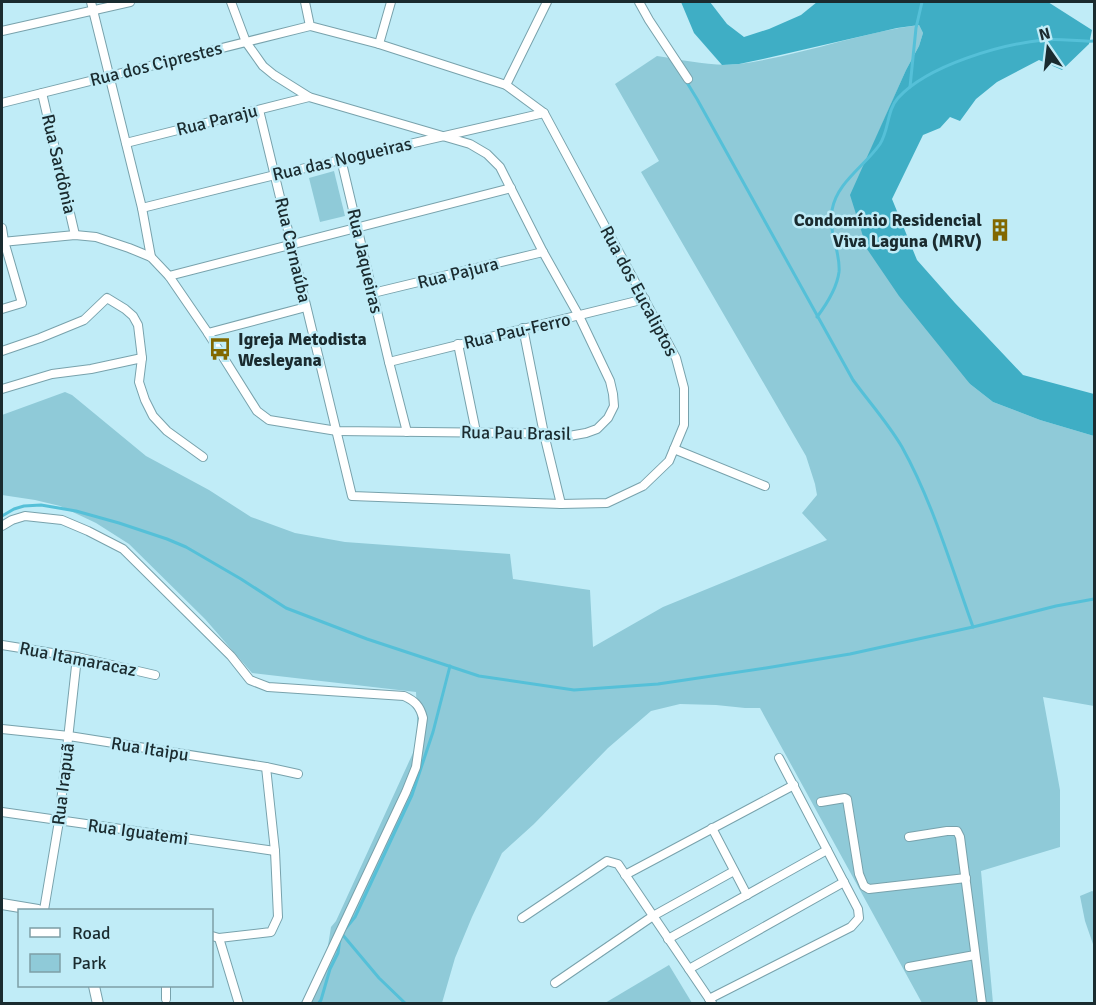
<svg xmlns="http://www.w3.org/2000/svg" width="1096" height="1005" font-family="Signika,sans-serif">
  <style>
    .green { fill: #8fcad8 }
    .forest { fill: #3faec5 }
    .lines { fill: none; stroke-linecap: round; stroke-linejoin: round }
    .stream { stroke: #55c0d8; stroke-width: 3 }
    .street-casing { stroke: #78a2ac; stroke-width: 10 }
    .secondary-casing { stroke: #78a2ac; stroke-width: 12 }
    .street { stroke: #fff; stroke-width: 8 }
    .secondary { stroke: #fff; stroke-width: 10 }
    .labels { text-anchor: middle; stroke-width: 5; stroke-linejoin: round; paint-order: stroke }
    .street-label { font-size: 18px; fill: #1a2b2f; stroke: #c0ecf7 }
    .poi-label { font-size: 18px; font-weight: bold; fill: #1a2b2f; stroke: #c0ecf7; text-anchor: end }
  </style>
  <rect width="100%" height="100%" fill="#c0ecf7"/>
  <g class="green">
    <path d="M919 25 923 33 919 46 906 70 851 195 970 384 993 402 1040 420 1094 436V706L1043 697 1060 790V847L981 871 993 1003H922L760 708H745L716 705 680 704 651 711 608 748 534 824 502 853 472 917 455 958 442 1003H308L326 958 331 927 336 921 418 742 416 692 252 673 205 619 129 544 96 523 60 506 35 500 2 495V415L65 392 72 395 146 456 209 490 251 517 295 533 345 542 510 554 513 579 590 590 593 647 663 607 827 540 802 513 817 495 815 484 806 456 641 172 659 161 615 84 657 56C683 60 713 67 739 64 800 56 858 33 919 25Z"/>
    <path d="M334 171 345 216 320 222 309 178Z"/>
    <path d="M1092 891 1094 892V947L1085 921 1080 896Z"/>
    <path d="M669 965 692 1003H605Z"/>
  </g>
  <path class="forest" d="M681 2H710L727 24 744 37 769 29 801 15 817 2H1048L1092 30 1089 44 1062 70 1039 60 997 82 976 99 960 121 950 117 940 128 923 135 892 199 917 260 955 303 1023 375 1094 394V436L1040 420 993 402 970 384 899 296 867 249 850 195 906 70 919 46 923 33 919 25 897 28 763 59 739 64 722 65 694 33Z"/>
  <g class="lines">
    <g class="stream">
      <path d="M686 81 697 99 853 380C869 402 888 423 902 447 933 503 951 566 973 627"/>
      <path d="M910 87 916 28 922 2"/>
      <path d="M817 317C826 305 837 288 839 272 841 252 828 233 832 210 837 182 865 166 880 144 889 130 887 110 898 98 928 65 1002 44 1044 40 1061 38 1078 42 1094 41"/>
      <path d="M2 516 14 509 24 506 41 505 76 511 119 523 167 539 186 547 241 579 286 608 367 639 479 676 574 690 658 684 766 668 850 654 973 627 1056 606 1094 599"/>
      <path d="M346 928 355 917 412 795 433 732 450 666"/>
      <path d="M342 934 379 978 406 1004"/>
      <path d="M318 1004 321 1000 330 969 338 953 340 939"/>
    </g>
    <g class="street-casing">
      <g id="street">
        <path d="M91 2 142 208 151 257"/>
        <path d="M639 2 649 20 688 79"/>
        <path d="M2 31 130 2"/>
        <path d="M379 44 391 2"/>
        <path d="M506 85 547 2"/>
        <path d="M42 93 75 235"/>
        <path d="M2 103 310 26"/>
        <path d="M259 110 352 496 561 504 607 503 643 486 669 461 684 425V388L676 358 544 113 506 85 379 44 310 26 305 2"/>
        <path d="M126 143 309 97"/>
        <path d="M341 159 389 362 407 432"/>
        <path d="M142 208 275 175 544 113"/>
        <path d="M2 228 4 241 22 303 2 309"/>
        <path d="M2 242 75 235 96 237 129 248 151 257 169 276 208 333 257 411 269 420 337 431 520 433 569 436 586 433 597 429 608 418 614 406 613 394 610 381 579 316 543 252 500 167 487 154 470 144 309 97 274 75 263 66 246 42 231 2"/>
        <path d="M169 276 511 188"/>
        <path d="M373 293 543 252"/>
        <path d="M523 328 544 434 561 504"/>
        <path d="M208 333 306 307"/>
        <path d="M458 344 476 432"/>
        <path d="M2 351 40 338 84 320 107 298 125 309 133 316 138 325 142 358 139 382 145 400 153 416 167 431 203 457"/>
        <path d="M389 362 645 299"/>
        <path d="M2 389 52 374 91 369 142 358"/>
        <path d="M674 449 765 486"/>
        <path d="M2 526 12 520 25 516 62 520 88 531 123 549 231 656 250 680 268 687 404 696C415 701 420 706 423 718L416 767 406 792 306 1004"/>
        <path d="M2 645 77 657 155 675"/>
        <path d="M2 729 69 736 266 767 298 774"/>
        <path d="M821 802 845 798 847 799 859 874 864 886 869 889 966 878"/>
        <path d="M2 812 275 851"/>
        <path d="M712 828 747 895"/>
        <path d="M909 837 947 831H957L960 837 982 1004"/>
        <path d="M625 875 794 785"/>
        <path d="M44 910 59 821 77 657"/>
        <path d="M522 918 607 861 618 864 712 1003"/>
        <path d="M212 936 219 938 271 932 278 917 275 851 266 767"/>
        <path d="M219 938 239 1004"/>
        <path d="M668 939 827 850"/>
        <path d="M909 967 975 955"/>
        <path d="M689 969 844 882"/>
        <path d="M555 983 653 916 734 871"/>
        <path d="M166 999V986"/>
        <path d="M709 999 851 927 859 918 858 909 779 758"/>
      </g>
    </g>
    <g class="secondary-casing">
      <g id="secondary">
        <path d="M2 904 38 910"/>
        <path d="M94 986 98 1004"/>
      </g>
    </g>
    <use href="#street" class="street"/>
    <use href="#secondary" class="secondary"/>
  </g>
  <defs>
    <g id="building-bare" transform="scale(1.8)"><path d="M-4-6H4V6H1V3H-1V6H-4ZM-2.5-4.3h1.7v1.8h-1.7ZM.8-4.3h1.7v1.8H.8ZM-2.5-1h1.7V.8h-1.7ZM.8-1h1.7V.8H.8Z" fill="#826800" stroke="#c0ecf7" stroke-width="2.5" paint-order="stroke"/></g>
    <g id="bus-bare" transform="scale(1.8)"><path d="M-5-6H5V4H4V6H2V4H-2V6H-4V4H-5ZM-3.5-4V0h7V-4ZM-3.5 1.2v1.5H-2V1.2ZM2 1.2v1.5H3.5V1.2Z" fill="#826800" stroke="#c0ecf7" stroke-width="2.5" paint-order="stroke"/></g>
  </defs>
  <g fill-rule="evenodd">
    <use href="#building-bare" x="1000" y="230"/>
    <use href="#bus-bare" x="220" y="349"/>
  </g>
  <g class="labels">
    <g class="street-label">
      <text transform="translate(156 64) rotate(-14)" y="6">Rua dos Ciprestes</text>
      <text transform="translate(217 120) rotate(-14)" y="6">Rua Paraju</text>
      <text transform="translate(342 159) rotate(-13)" y="6">Rua das Nogueiras</text>
      <text transform="translate(59 164) rotate(77)" y="6">Rua Sardônia</text>
      <text transform="translate(293 250) rotate(77)" y="6">Rua Carnaúba</text>
      <text transform="translate(365 261) rotate(77)" y="6">Rua Jaqueiras</text>
      <text transform="translate(458 273) rotate(-14)" y="6">Rua Pajura</text>
      <text transform="translate(639 291) rotate(62)" y="6">Rua dos Eucaliptos</text>
      <text transform="translate(517 331) rotate(-13)" y="6">Rua Pau-Ferro</text>
      <text transform="translate(516 433) rotate(1)" y="6">Rua Pau Brasil</text>
      <text transform="translate(78 659) rotate(11)" y="6">Rua Itamaracaz</text>
      <text transform="translate(150 749) rotate(9)" y="6">Rua Itaipu</text>
      <text transform="translate(63 784) rotate(-83)" y="6">Rua Irapuã</text>
      <text transform="translate(138 832) rotate(8)" y="6">Rua Iguatemi</text>
    </g>
    <g class="poi-label">
      <text x="982" y="226">Condomínio Residencial<tspan x="982" dy="21">Viva Laguna (MRV)</tspan></text>
      <text x="238" y="345" text-anchor="start">Igreja Metodista<tspan x="238" dy="21">Wesleyana</tspan></text>
    </g>
  </g>
  <rect width="1096" height="1005" fill="none" stroke="#1a2b2f" stroke-width="6"/>
  <rect x="18" y="909" width="195" height="78" fill="#c0ecf7" stroke="#7e9fa7" stroke-width="1.5"/>
  <rect x="30" y="928" width="30" height="9" fill="#ffffff" stroke="#7e9fa7" stroke-width="1.5"/>
  <text x="72" y="939" font-size="18" fill="#1a2b2f">Road</text>
  <rect x="30" y="954" width="30" height="18" fill="#8fcad8" stroke="#7e9fa7" stroke-width="1.5"/>
  <text x="72" y="969" font-size="18" fill="#1a2b2f">Park</text>
  <g transform="translate(1048 48) rotate(346)" stroke="#c0ecf7" stroke-width="4.5" paint-order="stroke">
  <path d="M0-4.5L10 22L0 15L-10 22Z" fill="#1a2b2f"/>
  <text y="-9" font-size="16" font-weight="bold" text-anchor="middle" fill="#1a2b2f">N</text>
  </g>
</svg>
